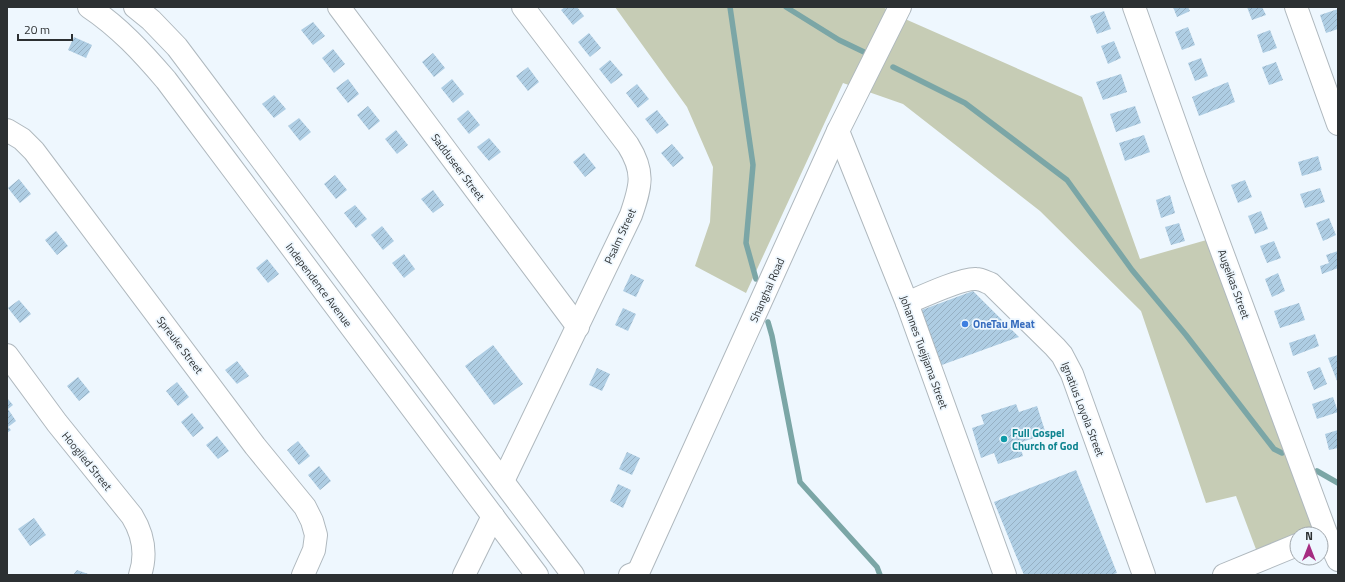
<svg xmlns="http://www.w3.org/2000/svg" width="1345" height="582" font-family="'Titillium Web',sans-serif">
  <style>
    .green { fill: #c6ccb5 }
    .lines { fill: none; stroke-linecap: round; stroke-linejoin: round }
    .stream { stroke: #7ba6a6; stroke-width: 5.5 }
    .building { fill: url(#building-hatch) }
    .minor-casing { stroke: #afb8be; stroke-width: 24 }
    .major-casing { stroke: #afb8be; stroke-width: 24 }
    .minor { stroke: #fff; stroke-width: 22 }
    .major { stroke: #fff; stroke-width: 22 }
    .shop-dot { fill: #3f7fe0; stroke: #eef7fe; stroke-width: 1.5 }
    .culture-dot { fill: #0f9aa8; stroke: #eef7fe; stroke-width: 1.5 }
    .labels { text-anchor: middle; stroke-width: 3.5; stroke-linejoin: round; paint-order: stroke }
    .street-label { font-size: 11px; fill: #2c3032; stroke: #eef7fe }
    .shop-label { font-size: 11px; font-weight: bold; fill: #366cbe; stroke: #eef7fe; text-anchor: start }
    .culture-label { font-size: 11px; font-weight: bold; fill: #0d838f; stroke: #eef7fe; text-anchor: start }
  </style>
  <defs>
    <pattern id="building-hatch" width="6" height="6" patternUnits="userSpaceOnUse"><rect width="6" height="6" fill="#aecde3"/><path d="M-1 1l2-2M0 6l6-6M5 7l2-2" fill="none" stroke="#96b0c3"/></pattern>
  </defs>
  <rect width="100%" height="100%" fill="#eef7fe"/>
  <path class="green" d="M615 7H883L896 15 1082 97 1140 259 1217 237 1321 534H1297V545L1260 560 1236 496 1206 503 1141 311 1040 211 903 104 843 83 746 293 695 266 710 222 713 167 687 107Z"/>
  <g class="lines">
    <g class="stream">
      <path d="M730 7 753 165 746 243 756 279"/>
      <path d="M786 7 839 40 864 52"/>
      <path d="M893 67 965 103 1067 180 1132 270 1186 335 1274 449 1282 453"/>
      <path d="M768 322 772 336 800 482 877 567 880 575"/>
      <path d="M1317 471 1338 483"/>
    </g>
  </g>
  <g class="building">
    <path d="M565 7H577L584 16 573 25 561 10Z"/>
    <path d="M1173 7H1188L1190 11 1177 17Z"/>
    <path d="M1247 7H1262L1266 15 1252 20Z"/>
    <path d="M1338 9V29L1326 33 1320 15Z"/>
    <path d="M1104 11 1111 29 1097 34 1090 16Z"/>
    <path d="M313 22 325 36 313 45 301 30Z"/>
    <path d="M1188 27 1195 45 1182 50 1175 32Z"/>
    <path d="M1270 30 1277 48 1263 53 1257 35Z"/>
    <path d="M589 33 601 48 590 57 578 42Z"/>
    <path d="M74 37 92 45 86 58 68 50Z"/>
    <path d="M1114 41 1121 58 1108 64 1101 46Z"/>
    <path d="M333 49 345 64 334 73 322 58Z"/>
    <path d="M433 53 445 68 434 77 422 62Z"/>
    <path d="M1201 58 1208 76 1195 81 1188 63Z"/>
    <path d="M610 60 623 75 611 84 599 69Z"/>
    <path d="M1276 62 1283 80 1269 85 1262 67Z"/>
    <path d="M528 67 539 82 528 91 516 76Z"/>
    <path d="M1121 74 1127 92 1103 100 1096 82Z"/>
    <path d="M348 79 359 94 348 103 336 88Z"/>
    <path d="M452 79 464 94 453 103 441 88Z"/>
    <path d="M1228 82 1235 102 1199 116 1192 97Z"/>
    <path d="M637 84 649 99 638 108 626 93Z"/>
    <path d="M274 95 286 109 274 118 262 104Z"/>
    <path d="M368 106 380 121 369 130 357 115Z"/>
    <path d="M1135 106 1141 123 1116 132 1110 114Z"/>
    <path d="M468 110 480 125 469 134 457 119Z"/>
    <path d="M657 110 669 125 657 134 645 119Z"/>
    <path d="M299 118 311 132 300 141 288 126Z"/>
    <path d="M396 130 408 145 397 154 385 139Z"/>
    <path d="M1144 135 1150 152 1125 161 1119 143Z"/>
    <path d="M489 138 501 152 489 161 477 147Z"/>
    <path d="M672 144 684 158 673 167 661 153Z"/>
    <path d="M584 153 596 168 585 177 573 162Z"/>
    <path d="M1318 156 1322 170 1302 176 1298 162Z"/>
    <path d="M335 175 347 190 336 199 324 184Z"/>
    <path d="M19 179 31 194 20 203 8 188Z"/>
    <path d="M1245 180 1252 197 1238 203 1231 185Z"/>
    <path d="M1320 188 1325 202 1305 208 1300 194Z"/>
    <path d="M433 190 444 205 433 213 421 199Z"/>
    <path d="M1170 195 1175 213 1161 218 1156 200Z"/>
    <path d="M355 205 367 219 356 228 344 213Z"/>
    <path d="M1261 211 1268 229 1255 234 1248 216Z"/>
    <path d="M1329 218 1336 235 1323 241 1316 223Z"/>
    <path d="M1179 223 1185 241 1171 245 1165 227Z"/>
    <path d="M382 226 394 241 383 250 371 235Z"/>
    <path d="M56 231 68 246 57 255 45 240Z"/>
    <path d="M1274 241 1281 258 1267 263 1260 246Z"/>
    <path d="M1338 251V268L1322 274 1320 266 1329 263 1326 255Z"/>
    <path d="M404 254 415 269 404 278 392 263Z"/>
    <path d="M267 259 279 274 268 283 256 268Z"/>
    <path d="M1278 273 1285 291 1272 297 1265 279Z"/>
    <path d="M631 274 644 280 636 297 623 291Z"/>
    <path d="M973 291 1019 337 939 366 919 311Z"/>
    <path d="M19 300 31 314 20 323 8 308Z"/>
    <path d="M1299 303 1305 320 1280 328 1274 311Z"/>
    <path d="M623 308 636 314 628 331 615 325Z"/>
    <path d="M1315 334 1319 346 1293 356 1289 343Z"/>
    <path d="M493 345 523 384 494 405 465 366Z"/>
    <path d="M1338 355V381H1337L1328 358Z"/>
    <path d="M237 361 249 376 237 384 225 370Z"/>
    <path d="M1320 367 1327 384 1314 390 1307 372Z"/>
    <path d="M597 368 610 374 602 391 589 385Z"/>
    <path d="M78 377 90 392 79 401 67 386Z"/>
    <path d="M177 382 189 397 178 406 166 391Z"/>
    <path d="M1333 397 1338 412 1317 419 1312 404Z"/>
    <path d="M7 398 13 405 8 409 16 421 8 427 11 430 7 433Z"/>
    <path d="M1016 404 1019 412 1037 406 1046 434 1019 443 1023 456 998 464 994 453 981 458 972 428 984 424 981 415Z"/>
    <path d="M192 413 204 428 193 437 181 422Z"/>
    <path d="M1338 430V448L1329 450 1325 434Z"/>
    <path d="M217 436 229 451 218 459 206 445Z"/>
    <path d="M298 441 310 456 299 465 287 450Z"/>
    <path d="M627 452 640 458 632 475 619 469Z"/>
    <path d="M319 466 331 481 320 490 308 475Z"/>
    <path d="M1076 470 1117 573 1111 575H1024L994 502Z"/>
    <path d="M618 484 631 490 623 508 610 501Z"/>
    <path d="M34 518 46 535 30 546 18 529Z"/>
    <path d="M77 570 91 575H73Z"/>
  </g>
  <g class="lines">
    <g class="minor-casing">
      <g id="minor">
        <path d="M339 7 578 327"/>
        <path d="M1134 7 1194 176 1326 533 1338 560"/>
        <path d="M1296 7 1338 124"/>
        <path d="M7 130 22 139 34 151 255 446 305 507 312 521 316 535 314 550 303 575"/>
        <path d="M838 131 907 303 1005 575"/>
        <path d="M907 303C921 297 962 278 976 279 981 279 986 282 991 284L1055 347 1062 355 1072 374 1144 575"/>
        <path d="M7 355 57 423 132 516C143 534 147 554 140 575"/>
        <path d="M503 481 631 215C641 186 645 172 628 145L523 7"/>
        <path d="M464 575 493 516"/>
        <path d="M637 575 838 131 900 7"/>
        <path d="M1224 575 1297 545"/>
      </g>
    </g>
    <g class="major-casing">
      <g id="major">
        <path d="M89 7C119 27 142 52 166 80L537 575"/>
        <path d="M135 7 151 20 177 47 573 575"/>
        <path d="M630 575 638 572"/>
      </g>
    </g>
    <use href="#minor" class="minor"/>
    <use href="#major" class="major"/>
  </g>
  <circle class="shop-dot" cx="965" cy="324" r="4"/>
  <circle class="culture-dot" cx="1004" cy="439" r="4"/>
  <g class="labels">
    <g class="street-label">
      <text transform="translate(458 167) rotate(53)" y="4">Sadduseer Street</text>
      <text transform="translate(620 236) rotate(-65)" y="4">Psalm Street</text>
      <text transform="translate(1234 284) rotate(70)" y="4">Augeikas Street</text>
      <text transform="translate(319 285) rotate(53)" y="4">Independence Avenue</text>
      <text transform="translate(767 290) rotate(-66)" y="4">Shanghai Road</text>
      <text transform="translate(180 345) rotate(53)" y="4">Spreuke Street</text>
      <text transform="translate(924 352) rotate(70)" y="4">Johannes Tuejijama Street</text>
      <text transform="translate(1083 409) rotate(69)" y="4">Ignatius Loyola Street</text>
      <text transform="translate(87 461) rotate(51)" y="4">Hooglied Street</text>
    </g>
    <g class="shop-label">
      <text x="973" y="328">OneTau Meat</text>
    </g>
    <g class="culture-label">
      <text x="1012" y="437">Full Gospel<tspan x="1012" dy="13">Church of God</tspan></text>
    </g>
  </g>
  <rect width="1345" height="582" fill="none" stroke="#2c3032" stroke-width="16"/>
  <g transform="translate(1309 546)"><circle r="19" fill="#eef7fe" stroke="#a0a7ac"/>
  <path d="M0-3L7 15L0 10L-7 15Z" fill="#a52c81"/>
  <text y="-6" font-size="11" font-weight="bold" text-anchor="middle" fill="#2c3032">N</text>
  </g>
  <path d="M18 34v6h54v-6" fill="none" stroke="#2c3032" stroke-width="2"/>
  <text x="24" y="34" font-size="12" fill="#2c3032" stroke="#eef7fe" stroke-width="3" paint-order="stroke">20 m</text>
</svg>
